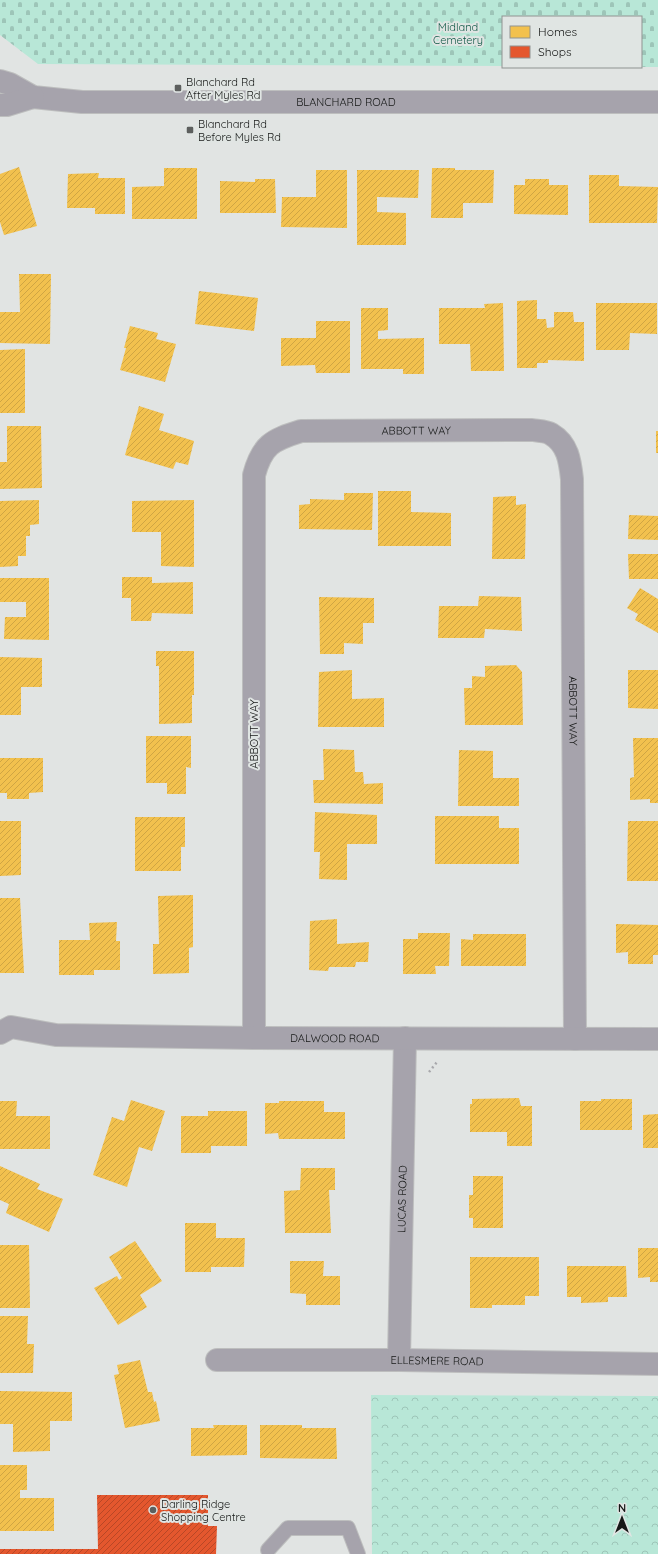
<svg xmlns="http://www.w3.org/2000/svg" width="658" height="1554" font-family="Quicksand,sans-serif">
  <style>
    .forest { fill: url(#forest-crowns) }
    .cemetery { fill: url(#cemetery-stones) }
    .homes { fill: url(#homes-hatch) }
    .shops { fill: url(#shops-hatch) }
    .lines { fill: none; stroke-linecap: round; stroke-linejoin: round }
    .service-casing { stroke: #bdbebe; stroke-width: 16 }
    .minor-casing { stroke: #bdbebe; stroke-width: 24 }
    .tertiary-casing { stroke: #bdbebe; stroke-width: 24 }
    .path { stroke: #a8a8ac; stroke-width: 2.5; stroke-dasharray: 2 3; stroke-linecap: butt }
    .service { stroke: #a6a3ac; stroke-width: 14 }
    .minor { stroke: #a6a3ac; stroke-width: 22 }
    .tertiary { stroke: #a6a3ac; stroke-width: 22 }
    .poi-dot { fill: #5d5f5e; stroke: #e0e5e3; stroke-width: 1.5 }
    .labels { text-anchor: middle; stroke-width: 4; stroke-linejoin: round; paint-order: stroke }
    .park-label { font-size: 11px; fill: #0f5846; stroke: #e0e5e3 }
    .poi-label { font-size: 11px; fill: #161817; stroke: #e0e5e3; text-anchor: start }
    .street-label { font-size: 11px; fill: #161817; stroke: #e0e5e3 }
  </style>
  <defs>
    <pattern id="forest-crowns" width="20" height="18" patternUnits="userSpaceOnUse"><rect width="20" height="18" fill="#b8e7d7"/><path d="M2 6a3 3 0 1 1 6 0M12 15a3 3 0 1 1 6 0" fill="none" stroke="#9dc5b8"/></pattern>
    <pattern id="cemetery-stones" width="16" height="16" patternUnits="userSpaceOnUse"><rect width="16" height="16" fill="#b8e7d7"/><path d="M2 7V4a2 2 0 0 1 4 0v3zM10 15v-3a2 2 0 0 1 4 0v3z" fill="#9dc5b8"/></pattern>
    <pattern id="homes-hatch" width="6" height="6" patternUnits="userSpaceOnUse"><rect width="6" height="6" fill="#f2c14e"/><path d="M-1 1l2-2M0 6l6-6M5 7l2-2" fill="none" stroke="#cfa543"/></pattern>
    <pattern id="shops-hatch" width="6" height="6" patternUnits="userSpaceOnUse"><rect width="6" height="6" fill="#e4572e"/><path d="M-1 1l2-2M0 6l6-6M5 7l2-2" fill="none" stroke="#b84726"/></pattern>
  </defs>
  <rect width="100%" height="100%" fill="#e1e4e3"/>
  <path class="forest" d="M371 1395 658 1396V1554H372Z"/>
  <path class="cemetery" d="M0 0H658V67H641V17H503V66L38 64 0 35Z"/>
  <g class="homes">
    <path d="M19 167 37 226 4 235 0 222V174Z"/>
    <path d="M164 168H197V219H132V187L164 186Z"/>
    <path d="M432 168H455V170H494L493 203H463V218H431Z"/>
    <path d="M316 170H347V228L281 227 282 197H316Z"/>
    <path d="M357 170H419L418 198 377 197V212L406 213V245H357Z"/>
    <path d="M99 173 98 178H125V214H95V208H67L68 174Z"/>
    <path d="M589 175H619V186L658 187 657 223H589Z"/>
    <path d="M255 179H275L276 213H220V181L255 182Z"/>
    <path d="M525 179H549V185H568V215L514 214V185H525Z"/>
    <path d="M19 274H51L50 344 0 343V312H20Z"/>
    <path d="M199 291 258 298 254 331 195 324Z"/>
    <path d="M537 300V319H546L547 328 554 327V312H573L574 322H584V361L548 360V363H537V368H517V301Z"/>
    <path d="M503 303 504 371H471L470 344H439V308H485L484 304Z"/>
    <path d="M596 303H657V334L630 333 629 350H596Z"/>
    <path d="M361 308H388V330L378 331V339L424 338V374H403V369H361Z"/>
    <path d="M316 321H350V373H316L315 365 281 366V338H316Z"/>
    <path d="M130 326 158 333 156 339 176 344 165 382 120 370 126 348H124Z"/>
    <path d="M25 349V413H0V350Z"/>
    <path d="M139 406 164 414 159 430 194 441 188 465 176 462 173 469 125 455Z"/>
    <path d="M7 426H41L42 488 0 489V462H7Z"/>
    <rect x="656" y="431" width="2" height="22"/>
    <path d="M378 491H411V512L451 513V546H378Z"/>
    <path d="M344 493H373L372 530 299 529V505L310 504V499L344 500Z"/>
    <path d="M516 496V505L526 504 525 559H492L493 497Z"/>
    <path d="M39 500V524L30 525V536H26V556H18V566L0 567V501Z"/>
    <path d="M194 500V567L161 566V532H132V501Z"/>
    <path d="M629 515 658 516V540L628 539Z"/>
    <path d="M628 554H658V579H629Z"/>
    <path d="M122 577H152V583L193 582V614L152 613 151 621H131V598H122Z"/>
    <path d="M0 578H49V640L4 639 5 617H26V602H0Z"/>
    <path d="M640 588 658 599V633L635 620 638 614 627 608Z"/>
    <path d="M479 596 521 597 522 631 485 629 484 638H438L439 606H478Z"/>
    <path d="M319 597 374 598V623H363V644L344 643V654H320Z"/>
    <path d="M156 651H194V695H192V723L159 724V666H156Z"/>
    <path d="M0 657 42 658V687H21V715H0Z"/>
    <path d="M516 665 522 672 523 725H465L464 688H472V676L485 677V666Z"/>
    <path d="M352 670V699L384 698V727H318L319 672Z"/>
    <path d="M628 670H658V709L628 708Z"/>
    <path d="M146 736H191V768L186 767V794H167V783H146Z"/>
    <path d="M633 738H658V803H650V799L630 800V778L634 777Z"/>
    <path d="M323 749 354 750 355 772H363L364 784 383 783V804L314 803 313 780H324Z"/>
    <path d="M459 750 493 751V778H519V806H458Z"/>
    <path d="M0 758H43V792L29 793V799H7V793H0Z"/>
    <path d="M315 812 377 815V844H347V880L319 879 320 852H314Z"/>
    <path d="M435 816H499V828H519V864H435Z"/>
    <path d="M135 817H185V847H181V871H135Z"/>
    <path d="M0 821H21V875L0 876Z"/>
    <path d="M628 821H658V881H627Z"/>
    <path d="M193 895V947L189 948V973L153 974V944H159L158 896Z"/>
    <path d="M0 898H20L24 973H0Z"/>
    <path d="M337 919V944L369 942 368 962H356L355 967H329L328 971 309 970 310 921Z"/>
    <path d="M117 922 116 941H120V970H94V975H59V940H90L89 923Z"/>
    <path d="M616 924 658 925V955H653V964H628V952L616 953Z"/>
    <path d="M418 933H450L449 966H435L436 974H403V939H418Z"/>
    <path d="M473 934H526V966H461V939L473 940Z"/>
    <path d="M519 1098 521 1106H532V1146H507V1132H470V1104H472V1099Z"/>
    <path d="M601 1099H632V1130H580V1101H601Z"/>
    <path d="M131 1100 165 1111 152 1151 139 1147 127 1187 93 1175 112 1117 124 1121Z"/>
    <path d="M0 1101H17L16 1116H50V1149H0Z"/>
    <path d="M279 1101H324V1112H345V1139H279L278 1133 265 1134V1103H279Z"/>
    <path d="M208 1111H247V1146H211V1153H181V1116H208Z"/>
    <path d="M658 1114V1148H643V1115Z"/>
    <path d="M0 1166 40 1184 37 1189 63 1199 49 1232 6 1213 9 1204 0 1200Z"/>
    <path d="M301 1168H335V1190H329L331 1233H285L284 1191 300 1190Z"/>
    <path d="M473 1176H503V1228H473V1218H469V1195H473Z"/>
    <path d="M185 1223H216V1238H245L244 1267H211V1272H185Z"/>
    <path d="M135 1241 162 1281 140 1295 147 1307 118 1325 94 1288 117 1276 119 1280 122 1278 109 1257Z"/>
    <path d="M0 1245H29L30 1308H0Z"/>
    <path d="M638 1248H658V1282H650V1277L638 1278Z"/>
    <path d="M470 1257H539V1296H525V1305H492V1308H470Z"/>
    <path d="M290 1261H324L323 1276H340V1305H306V1294L290 1293Z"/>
    <path d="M567 1266H626L627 1297H608V1302L581 1303V1297H567Z"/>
    <path d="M0 1316H28L27 1344H34L33 1373H0Z"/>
    <path d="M140 1360 148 1392H152L154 1402 156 1401 160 1421 125 1428 114 1375 119 1374 117 1365Z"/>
    <path d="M0 1391 72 1392V1421H50V1451L13 1452V1424H0Z"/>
    <path d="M213 1425H247V1455L191 1456V1428H214Z"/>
    <path d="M260 1425H302V1428H336L337 1459 260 1458Z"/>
    <path d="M0 1465H27V1490H20V1498H54V1531H0Z"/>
  </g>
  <path class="shops" d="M97 1495H208V1526H217L216 1554H0V1549H98Z"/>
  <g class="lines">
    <g class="service-casing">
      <path id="service" d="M268 1550 288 1528H348L358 1554"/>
    </g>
    <g class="minor-casing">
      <g id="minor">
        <path id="s1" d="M254 1038V475C262 445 272 440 301 431L532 430C538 431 546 431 551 434 568 444 570 461 572 479L575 1039"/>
        <path id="s2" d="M217 1360H399L658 1364"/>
        <path id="s3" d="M399 1360 405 1038"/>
      </g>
    </g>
    <g class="tertiary-casing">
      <g id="tertiary">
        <path id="s4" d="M0 81 10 84 33 97 82 102H658"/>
        <path d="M0 105H7L33 97"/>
        <path id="s5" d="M0 1033 11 1027 56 1035 254 1038 658 1039"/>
      </g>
    </g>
    <path class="path" d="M429 1072 437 1062"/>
    <use href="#service" class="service"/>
    <use href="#minor" class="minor"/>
    <use href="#tertiary" class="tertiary"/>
  </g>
  <g class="poi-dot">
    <rect x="174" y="84" width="8" height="8" rx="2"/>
    <rect x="186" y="126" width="8" height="8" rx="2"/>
    <circle cx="153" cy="1510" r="4"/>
  </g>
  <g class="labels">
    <g class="park-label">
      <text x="458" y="31">Midland<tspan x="458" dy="13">Cemetery</tspan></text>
    </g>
    <g class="poi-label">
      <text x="186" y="86">Blanchard Rd<tspan x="186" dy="13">After Myles Rd</tspan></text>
      <text x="198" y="128">Blanchard Rd<tspan x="198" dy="13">Before Myles Rd</tspan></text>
      <text x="161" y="1508">Darling Ridge<tspan x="161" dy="13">Shopping Centre</tspan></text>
    </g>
    <g class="street-label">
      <text dy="4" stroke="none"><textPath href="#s4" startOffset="350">BLANCHARD ROAD</textPath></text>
      <text dy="4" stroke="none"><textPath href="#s1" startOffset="747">ABBOTT WAY</textPath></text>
      <text dy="4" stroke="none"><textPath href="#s1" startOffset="1166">ABBOTT WAY</textPath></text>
      <text transform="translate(254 734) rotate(-90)" y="4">ABBOTT WAY</text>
      <text dy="4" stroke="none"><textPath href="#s5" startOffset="337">DALWOOD ROAD</textPath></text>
      <text dy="4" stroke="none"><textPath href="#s3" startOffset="161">LUCAS ROAD</textPath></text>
      <text dy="4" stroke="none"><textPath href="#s2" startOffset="220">ELLESMERE ROAD</textPath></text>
    </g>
  </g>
  <rect x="502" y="16" width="140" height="52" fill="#e0e5e3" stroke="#8f9391"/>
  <rect x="510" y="26" width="20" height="12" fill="#f2c14e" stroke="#8f9391"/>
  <text x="538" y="36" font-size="12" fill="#161817">Homes</text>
  <rect x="510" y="46" width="20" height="12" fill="#e4572e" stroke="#8f9391"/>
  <text x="538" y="56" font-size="12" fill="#161817">Shops</text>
  <g transform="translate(622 1518)" stroke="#e0e5e3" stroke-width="3" paint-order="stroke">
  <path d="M0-3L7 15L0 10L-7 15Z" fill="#161817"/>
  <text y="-6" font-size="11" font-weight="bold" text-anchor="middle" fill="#161817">N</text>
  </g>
</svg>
